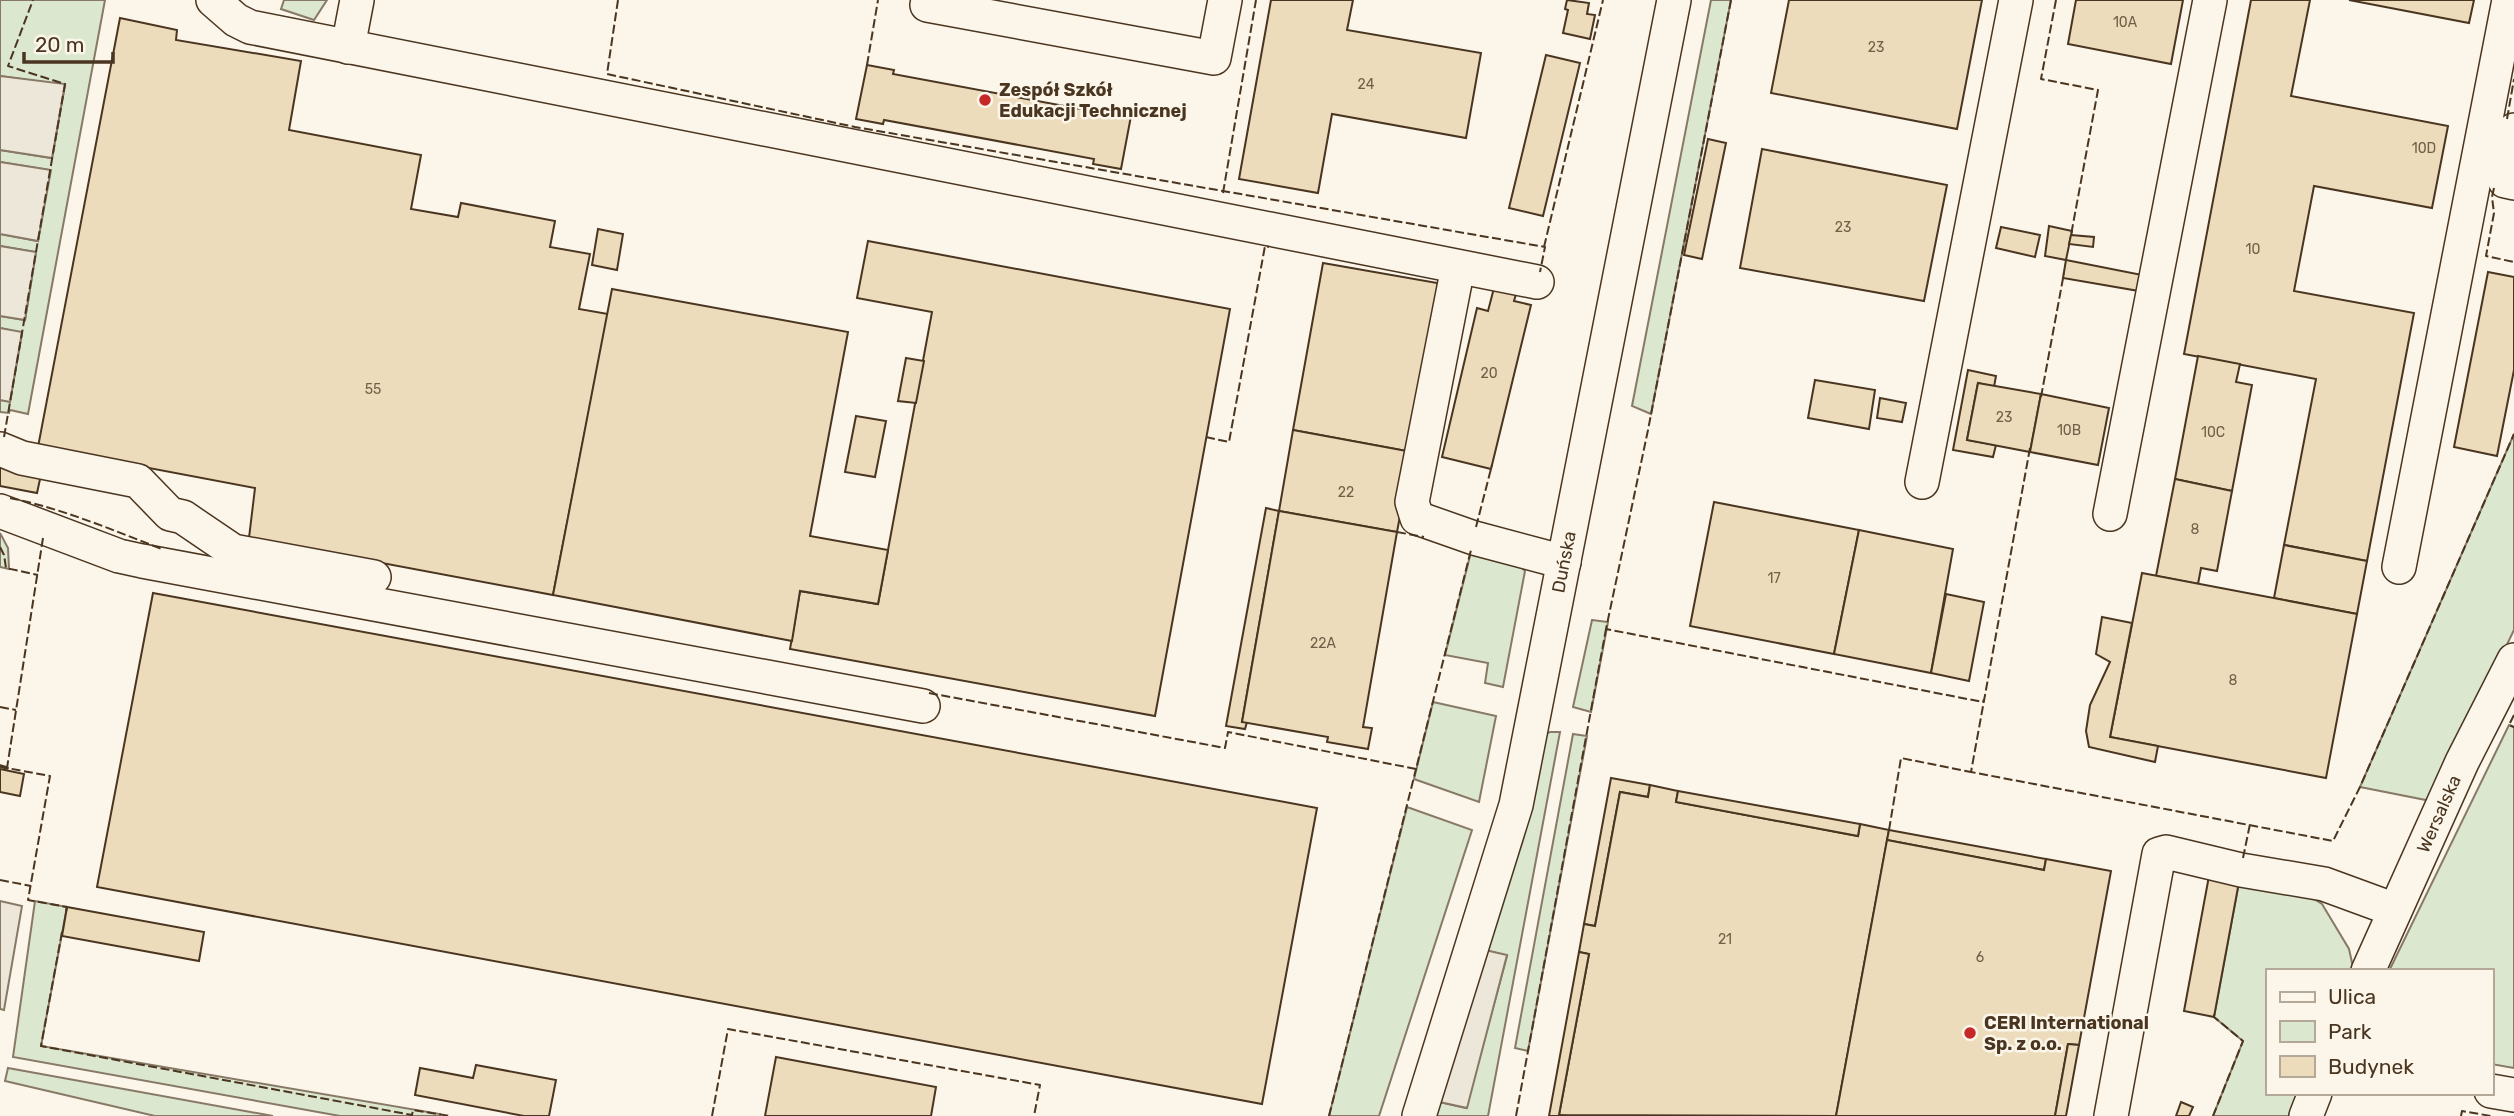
<svg xmlns="http://www.w3.org/2000/svg" width="2514" height="1116" font-family="Rubik,sans-serif">
  <style>
    .green { fill: #dce7d0; stroke: #887966; stroke-width: 2 }
    .parking { fill: #ede7d9; stroke: #887966; stroke-width: 2 }
    .building { fill: #ecdcbc; stroke: #4a3520; stroke-width: 2 }
    .lines { fill: none; stroke-linecap: round; stroke-linejoin: round }
    .minor-casing { stroke: #4a3520; stroke-width: 36 }
    .minor { stroke: #fbf6e9; stroke-width: 33 }
    .fence { stroke: #4a3520; stroke-width: 2; stroke-dasharray: 9 3.5; stroke-linecap: butt }
    .wall { stroke: #4a3520; stroke-width: 3.5 }
    .poi-dot { fill: #c62828; stroke: #fbf6e9; stroke-width: 2.5 }
    .labels { text-anchor: middle; stroke-width: 5; stroke-linejoin: round; paint-order: stroke }
    .number-label { font-size: 14px; fill: #725f47 }
    .poi-label { font-size: 18px; font-weight: bold; fill: #4a3520; stroke: #fbf6e9; text-anchor: start }
    .street-label { font-size: 18px; fill: #4a3520; stroke: #fbf6e9 }
  </style>
  <rect width="100%" height="100%" fill="#fbf6e9"/>
  <g class="green">
    <path d="M0 0H105L28 414 10 410 9 413 0 412V400L10 401 22 333 0 328V316L25 320 36 252 0 246V234L38 241 50 170 0 162V150L52 158 65 85 0 76Z"/>
    <path d="M284 0H327L314 20 281 9Z"/>
    <path d="M1711 0H1731L1651 414 1632 406Z"/>
    <path d="M2514 434V630L2431 801 2360 787Z"/>
    <path d="M0 533 8 548 9 569 0 567Z"/>
    <path d="M1472 548 1518 563 1525 571 1503 687 1485 683 1488 663 1445 655Z"/>
    <path d="M1592 620 1608 622 1591 712 1573 707Z"/>
    <path d="M1433 702 1496 716 1479 802 1414 779Z"/>
    <path d="M2509 725 2514 727V1068L2491 1064V971H2389Z"/>
    <path d="M1550 732H1560L1488 1116H1431L1435 1101 1466 1108 1507 956 1485 950 1545 734Z"/>
    <path d="M1573 734 1587 736 1528 1051 1515 1048Z"/>
    <path d="M1407 807 1472 830 1379 1116H1329Z"/>
    <path d="M2239 882 2306 894 2322 904 2349 949 2353 967 2352 971H2267V1093H2299L2289 1116H2213L2243 1041 2214 1017Z"/>
    <path d="M35 901 67 907 41 1046 440 1114V1116H340L13 1057Z"/>
    <path d="M8 1068 273 1116H155L5 1081Z"/>
  </g>
  <g class="parking">
    <path d="M0 76 65 84 52 158 0 150Z"/>
    <path d="M0 162 51 170 38 241 0 234Z"/>
    <path d="M0 246 36 252 25 320 0 316Z"/>
    <path d="M0 328 22 332 10 402 0 400Z"/>
    <path d="M0 901 22 906 4 1010 0 1009Z"/>
    <path d="M1485 950 1507 955 1467 1108 1435 1101Z"/>
  </g>
  <g class="building">
    <path d="M1271 0H1353L1347 30 1481 53 1466 138 1332 114 1318 193 1239 179Z"/>
    <path d="M1567 0 1589 3 1587 14 1595 15 1590 39 1563 33 1568 10 1565 9Z"/>
    <path d="M1789 0H1982L1957 129 1771 93Z"/>
    <path d="M2076 0H2183L2171 64 2068 44Z"/>
    <path d="M2251 0H2310L2291 96 2448 126 2432 208 2314 186 2294 291 2414 313 2367 561 2284 545 2316 379 2184 354Z"/>
    <path d="M2349 0H2474L2469 23Z"/>
    <path d="M120 18 177 30 176 40 301 61 289 130 421 155 411 209 458 217 461 203 555 221 550 247 590 254 579 309 608 314 553 595 249 538 255 488 38 447Z"/>
    <path d="M1546 55 1580 63 1543 216 1509 208Z"/>
    <path d="M867 65 894 70 893 74 1102 113V111L1131 116 1121 169 1093 164 1094 159 884 120 883 124 856 119Z"/>
    <path d="M1708 139 1726 143 1702 259 1684 255Z"/>
    <path d="M1762 149 1947 185 1924 301 1740 268Z"/>
    <path d="M2049 226 2072 231 2066 260 2045 256Z"/>
    <path d="M2001 227 2040 235 2035 257 1996 248Z"/>
    <path d="M598 229 623 234 617 270 592 265Z"/>
    <path d="M2071 235 2094 237 2093 247 2069 244Z"/>
    <path d="M868 241 1230 309 1155 716 790 649 800 591 878 604 932 312 857 298Z"/>
    <path d="M2066 260 2142 275 2139 291 2063 278Z"/>
    <path d="M1323 263 1443 284 1412 452 1293 430Z"/>
    <path d="M2488 272 2514 277V370L2497 456 2454 447Z"/>
    <path d="M1494 288 1516 294 1514 301 1531 305 1491 469 1442 457 1477 308 1488 311Z"/>
    <path d="M612 289 848 332 810 536 888 550 878 604 800 591 792 641 553 595Z"/>
    <path d="M2198 356 2240 364 2236 382 2252 385 2232 491 2175 479Z"/>
    <path d="M906 358 924 361 916 403 898 401Z"/>
    <path d="M1968 370 1996 376 1994 387 1978 383 1967 440 1996 445 1993 457 1953 450Z"/>
    <path d="M1815 380 1875 390 1869 429 1808 418Z"/>
    <path d="M1978 383 2041 394 2030 452 1967 440Z"/>
    <path d="M2041 394 2109 408 2098 465 2030 452Z"/>
    <path d="M1880 398 1906 403 1902 422 1877 418Z"/>
    <path d="M856 416 886 421 875 477 845 472Z"/>
    <path d="M1293 430 1412 452 1397 532 1279 511Z"/>
    <path d="M0 462 42 470 37 493 0 486Z"/>
    <path d="M2175 479 2232 491 2217 571 2201 568 2198 584 2156 576Z"/>
    <path d="M1714 502 1859 530 1834 654 1690 626Z"/>
    <path d="M1266 508 1279 511 1242 722H1247L1245 729 1226 726Z"/>
    <path d="M1279 511 1397 532 1363 727 1372 728 1368 749 1327 742 1328 737 1242 722Z"/>
    <path d="M1859 530 1953 549 1931 673 1834 654Z"/>
    <path d="M2284 545 2367 561 2357 614 2274 598Z"/>
    <path d="M2142 573 2357 614 2326 778 2110 737Z"/>
    <path d="M153 593 1317 808 1262 1104 97 887Z"/>
    <path d="M1946 594 1984 602 1969 681 1931 673Z"/>
    <path d="M2102 617 2132 623 2110 737 2158 746 2155 762 2089 747 2086 731 2090 705 2110 662 2096 654Z"/>
    <path d="M0 769 24 774 20 796 0 792Z"/>
    <path d="M1611 778 1650 785 1648 797 1620 792 1595 926 1584 924Z"/>
    <path d="M1650 785 1678 791 1676 802 1858 836 1860 824 1889 830 1836 1116 1559 1115 1589 954 1579 952 1584 924 1595 926 1620 792 1648 797Z"/>
    <path d="M1678 791 1860 824 1858 836 1676 802Z"/>
    <path d="M1889 830 2046 859 2044 870 1887 840Z"/>
    <path d="M1887 840 2044 870 2046 859 2111 871 2079 1045 2068 1044 2055 1116H1836Z"/>
    <path d="M2209 876 2239 882 2214 1017 2184 1011Z"/>
    <path d="M67 907 204 932 199 961 62 936Z"/>
    <path d="M1579 952 1589 954 1559 1115 1567 1116H1549Z"/>
    <path d="M2068 1044 2079 1045 2066 1116H2055Z"/>
    <path d="M776 1057 936 1087 931 1116H765Z"/>
    <path d="M476 1065 556 1080 549 1116H524L415 1095 420 1068 473 1078Z"/>
    <path d="M2181 1102 2193 1107 2189 1116H2176Z"/>
  </g>
  <g class="lines">
    <g class="minor-casing">
      <g id="minor">
        <path d="M213 0 236 20 250 27 1537 282"/>
        <path d="M927 5 1214 58 1225 0"/>
        <path d="M348 47 357 0"/>
        <path d="M2514 130 2505 181 2514 183"/>
        <path d="M1458 267 1412 502 1417 518 1474 538 1564 562"/>
        <path d="M0 449 22 458 138 481 170 514 183 517 233 551 374 577"/>
        <path d="M1922 482 2016 0"/>
        <path d="M0 511 119 556 142 561 923 706"/>
        <path d="M2110 514 2210 0"/>
        <path d="M2399 567 2509 0"/>
        <path d="M2368 971 2462 762 2514 660"/>
        <path d="M2491 1091 2514 1095"/>
        <path d="M1419 1116 1516 805 1674 0"/>
        <path d="M2111 1116 2159 854 2166 852 2241 870 2324 884 2395 910"/>
        <path d="M2306 1116 2315 1093"/>
      </g>
    </g>
    <use href="#minor" class="minor"/>
    <g class="fence">
      <path d="M618 0 607 74 855 127 1545 247 1540 272"/>
      <path d="M1731 0 1648 430 1606 629 1983 702 1984 699"/>
      <path d="M2056 0 2041 79 2098 90 2071 235"/>
      <path d="M867 65 878 0"/>
      <path d="M2507 119 2514 79"/>
      <path d="M2494 188 2492 197 2494 213 2486 256 2514 262"/>
      <path d="M1223 193 1256 0"/>
      <path d="M1544 247 1603 0"/>
      <path d="M2041 397 2064 273"/>
      <path d="M4 437 65 84 8 66 33 0"/>
      <path d="M1206 437 1229 442 1265 246 1269 247"/>
      <path d="M2030 448 1971 772 2333 841 2360 787 2514 434"/>
      <path d="M10 498C64 509 112 530 162 549"/>
      <path d="M1476 527 1492 465"/>
      <path d="M1397 532 1424 537"/>
      <path d="M43 538 7 768 50 776 28 900 67 907 66 912"/>
      <path d="M0 547 4 555 6 568 38 575"/>
      <path d="M929 693 1225 748 1228 732 1416 769 1471 550"/>
      <path d="M0 707 16 710"/>
      <path d="M2514 715 2509 725 2514 727"/>
      <path d="M1889 830 1901 758 1971 772"/>
      <path d="M2243 858 2250 824"/>
      <path d="M0 880 31 886"/>
      <path d="M62 932 41 1046 412 1115 413 1110 450 1116"/>
      <path d="M712 1116 728 1029 1040 1085 1034 1116"/>
      <path d="M1329 1116 1416 769H1413"/>
      <path d="M1516 1116 1606 629"/>
      <path d="M2213 1116 2243 1041 2214 1017V1013"/>
      <path d="M2461 1116 2462 1111 2491 1116"/>
    </g>
    <path class="wall" d="M0 766 7 768"/>
  </g>
  <g class="poi-dot">
    <circle cx="985" cy="100" r="7"/>
    <circle cx="1970" cy="1033" r="7"/>
  </g>
  <g class="labels">
    <g class="number-label">
      <text x="2125" y="27">10A</text>
      <text x="1876" y="52">23</text>
      <text x="1366" y="89">24</text>
      <text x="2424" y="153">10D</text>
      <text x="1843" y="232">23</text>
      <text x="2253" y="254">10</text>
      <text x="1489" y="378">20</text>
      <text x="373" y="394">55</text>
      <text x="2004" y="422">23</text>
      <text x="2069" y="435">10B</text>
      <text x="2213" y="437">10C</text>
      <text x="1346" y="497">22</text>
      <text x="2195" y="534">8</text>
      <text x="1774" y="583">17</text>
      <text x="1323" y="648">22A</text>
      <text x="2233" y="685">8</text>
      <text x="1725" y="944">21</text>
      <text x="1980" y="962">6</text>
    </g>
    <g class="poi-label">
      <text x="999" y="96">Zespół Szkół<tspan x="999" dy="21">Edukacji Technicznej</tspan></text>
      <text x="1984" y="1029">CERI International<tspan x="1984" dy="21">Sp. z o.o.</tspan></text>
    </g>
    <g class="street-label">
      <text transform="translate(1564 562) rotate(-79)" y="6">Duńska</text>
      <text transform="translate(2439 814) rotate(-66)" y="6">Wersalska</text>
    </g>
  </g>
  <rect x="2266" y="969" width="228" height="126" fill="#fbf6e9" stroke="#b4a999" stroke-width="2"/>
  <rect x="2280" y="992" width="35" height="10" fill="#fbf6e9" stroke="#b4a999" stroke-width="2"/>
  <text x="2328" y="1004" font-size="21" fill="#4a3520">Ulica</text>
  <rect x="2280" y="1021" width="35" height="21" fill="#dce7d0" stroke="#b4a999" stroke-width="2"/>
  <text x="2328" y="1039" font-size="21" fill="#4a3520">Park</text>
  <rect x="2280" y="1056" width="35" height="21" fill="#ecdcbc" stroke="#b4a999" stroke-width="2"/>
  <text x="2328" y="1074" font-size="21" fill="#4a3520">Budynek</text>
  <path d="M24 52v10h89v-10" fill="none" stroke="#4a3520" stroke-width="3.5"/>
  <text x="35" y="52" font-size="21" fill="#4a3520" stroke="#fbf6e9" stroke-width="5" paint-order="stroke">20 m</text>
</svg>
